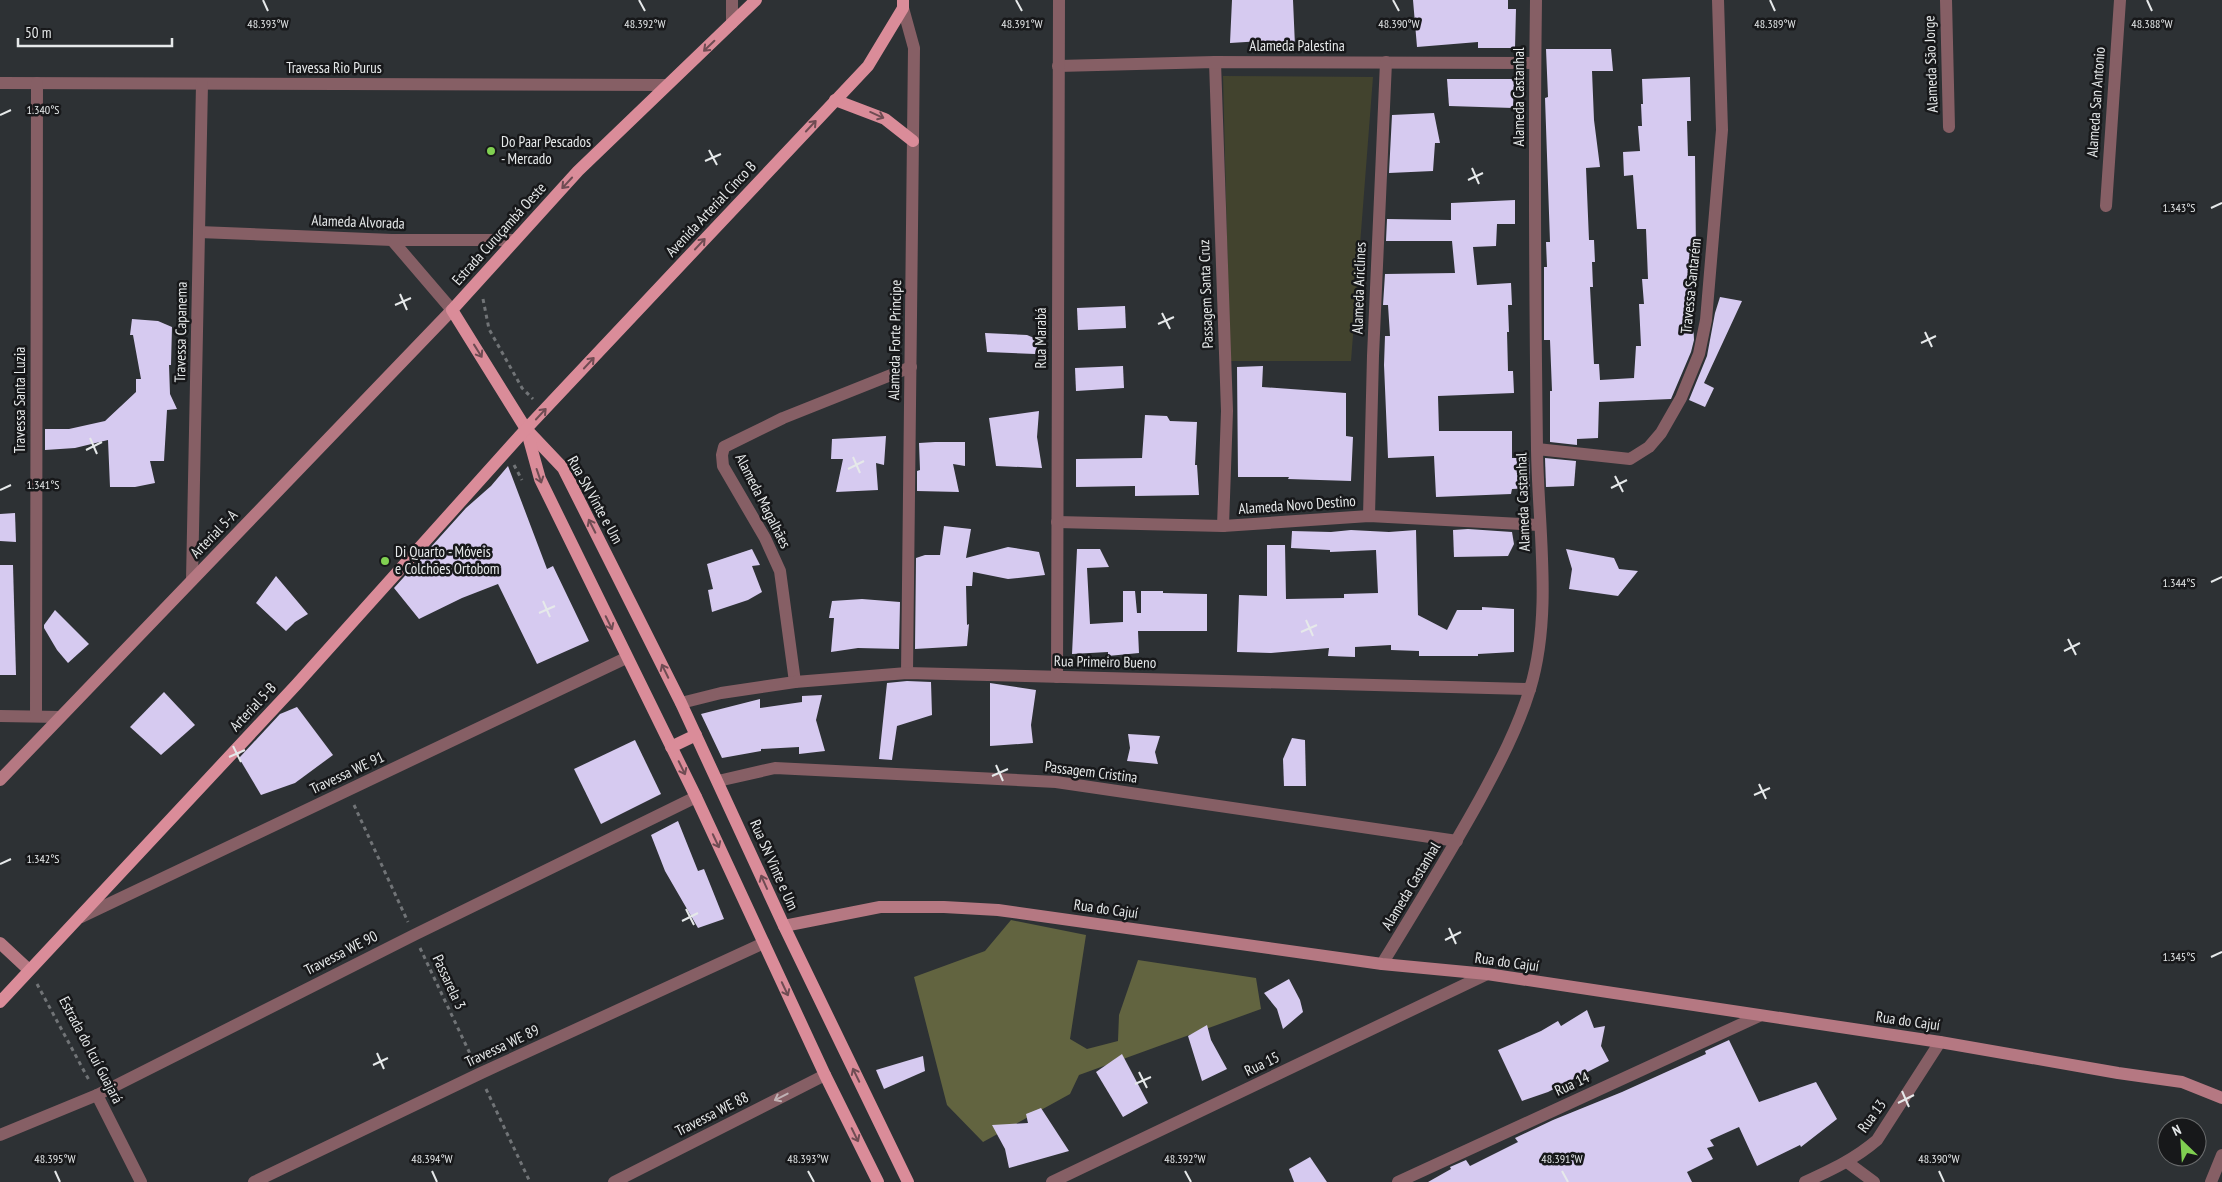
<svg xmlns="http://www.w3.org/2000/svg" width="2222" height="1182" font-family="'PT Sans Narrow',sans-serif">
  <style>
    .green { fill: #42432e }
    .forest { fill: #626440 }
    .building { fill: #d6caf0 }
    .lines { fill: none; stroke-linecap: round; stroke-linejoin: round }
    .path { stroke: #717477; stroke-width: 3; stroke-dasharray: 4 4; stroke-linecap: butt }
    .street { stroke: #865f65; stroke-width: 12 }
    .secondary { stroke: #b57882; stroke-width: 12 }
    .primary { stroke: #da8c99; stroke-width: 12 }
    .oneway { stroke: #6f4c53 }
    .oneway2 { stroke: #c0b2b5 }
    .ticks { fill: none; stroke: #e6e9ea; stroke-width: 2 }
    .poi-dot { fill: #80d051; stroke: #17181a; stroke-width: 2 }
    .labels { text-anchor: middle; stroke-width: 5; stroke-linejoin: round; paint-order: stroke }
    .street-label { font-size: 15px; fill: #e6e9ea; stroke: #17181a }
    .poi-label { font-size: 15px; fill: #e6e9ea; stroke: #17181a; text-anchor: start }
    .ticks-label { font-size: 12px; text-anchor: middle; fill: #e6e9ea; stroke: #17181a; stroke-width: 5; stroke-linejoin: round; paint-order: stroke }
  </style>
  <rect width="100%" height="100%" fill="#2d3134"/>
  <path class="green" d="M1223 76 1373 77 1351 361H1230Z"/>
  <path class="forest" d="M1011 920 1086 935 1070 1039 1087 1049 1118 1041 1119 1015 1138 960 1256 978 1261 1009 1079 1075 1070 1094 983 1142 947 1105 914 977 985 951Z"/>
  <g class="building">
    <path d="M1232 0H1293L1295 46 1262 52V41L1230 43Z"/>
    <path d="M1413 0H1508V9H1516L1515 48H1478V42L1417 47Z"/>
    <path d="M1546 49H1611L1613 71H1592L1594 120 1600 167 1586 168 1589 240H1594L1595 262H1592L1593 287H1590L1594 364H1599L1600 380 1634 378 1636 346H1641L1639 304H1644L1642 279H1648L1646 229H1637L1633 175 1624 176 1623 152 1640 151 1638 126H1642L1641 104H1643L1642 79 1690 77 1691 121H1687L1688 156H1695L1696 254H1690L1694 340 1691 352 1671 399 1599 402 1598 438 1577 439V445L1550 442V391H1552L1550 340H1544V267H1547L1546 242H1550L1545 98 1548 97Z"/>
    <path d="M1447 79H1514L1513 108 1449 106Z"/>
    <path d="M1434 113 1440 143H1435L1433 171 1389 173 1392 115Z"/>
    <path d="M1515 200V224H1497L1496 246 1473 247 1477 285 1511 283 1512 305H1508L1509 332H1507L1508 371H1513L1514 393 1438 396 1439 431H1512V458H1529L1530 488 1512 489 1511 494 1436 497 1434 456 1388 458 1384 365 1385 336H1390L1388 305H1383L1385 274 1455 273 1452 241H1386L1387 219 1451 220V203Z"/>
    <path d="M1720 297 1742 301 1704 383 1714 388 1705 407 1689 400 1707 356 1715 313Z"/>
    <path d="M1125 306 1126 328 1078 330 1077 308Z"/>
    <path d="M132 319 158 321 172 327 171 365H169L170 394 177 409 167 410 164 461H150L155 483 135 487H110L108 440 75 448 45 450V429H69L105 421 136 392V379H141L133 335H130Z"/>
    <path d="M985 333 1027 335 1039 340 1035 354 987 352Z"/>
    <path d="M1123 366 1124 388 1076 391 1075 368Z"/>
    <path d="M1263 366 1262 387 1346 393V436L1353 437 1351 481 1288 479 1289 477H1238L1237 367Z"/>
    <path d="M1039 411 1037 437 1042 468 996 466 989 418Z"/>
    <path d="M1145 415 1167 416 1170 421 1197 422 1195 465H1197L1199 495 1135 496V486L1076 487V459L1142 458Z"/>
    <path d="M886 436 884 465 876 463 878 490 836 492 843 459H831L832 439Z"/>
    <path d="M935 442H965V466L953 464 959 492 917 491V471L920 470 919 443Z"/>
    <path d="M1545 458 1576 461 1574 486 1546 487Z"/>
    <path d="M508 466 547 569 553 566 589 641 537 664 498 584 462 598 419 619 394 588 466 508 491 486Z"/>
    <path d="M15 513 16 542 0 541V514Z"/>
    <path d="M944 526 971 529 966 558 1008 547 1039 552 1045 575 1008 579 973 572 972 586H966L967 625 969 624 967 646 915 649 916 558 925 555H940Z"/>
    <path d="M1468 529 1512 532 1514 544 1508 556 1454 557 1453 530Z"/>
    <path d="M1351 530 1389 532 1416 530 1418 615 1447 630 1457 610H1482V607L1514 609V652L1478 654V656H1419V651L1391 650V645L1355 647V657L1328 656 1329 648 1271 653 1237 652 1239 595 1267 596V545H1285L1286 599 1344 598V594L1378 593 1376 550 1330 552V550L1291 548 1292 531 1331 532Z"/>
    <path d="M752 549 760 565 752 566 762 592 748 600 712 612 708 590 713 589 707 564Z"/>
    <path d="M1077 549H1100L1109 567 1087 568 1090 624 1123 622V591H1135L1137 613H1141V591H1163V593L1207 594V631H1138L1139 653 1108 656V652L1072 654Z"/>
    <path d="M1566 549 1614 558 1619 569 1638 571 1618 596 1569 589 1572 569Z"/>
    <path d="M0 565H13L16 675H0Z"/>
    <path d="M276 576 308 614 295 622 286 631 256 603Z"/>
    <path d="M862 599 900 602 899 649 858 648 831 652 834 618H829L832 601Z"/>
    <path d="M55 610 89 644 68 663 57 650 44 628V625Z"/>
    <path d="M907 681 931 682 932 715 897 726 892 760 879 759 887 683Z"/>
    <path d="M990 683 1036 690 1031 725 1033 743 990 746Z"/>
    <path d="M164 692 195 725 161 755 130 727Z"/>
    <path d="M822 695 816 720 825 751 799 754V747L761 749V751L722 758 701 714 760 699V708L802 702V696Z"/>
    <path d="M297 707 333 755 295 783 261 795 239 758 280 714Z"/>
    <path d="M1128 734 1160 736 1155 752 1158 764 1127 761 1130 748Z"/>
    <path d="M1292 738 1305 740 1306 786H1284L1283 759Z"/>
    <path d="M635 740 661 794 601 824 574 769Z"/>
    <path d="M678 821 698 871 704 869 724 919 698 928 665 871 651 835Z"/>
    <path d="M1289 979 1300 1000 1303 1012 1283 1029 1277 1009 1264 993Z"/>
    <path d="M1587 1010 1594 1028 1605 1026 1601 1046 1609 1061 1548 1092 1522 1101 1498 1050 1541 1031 1558 1021 1561 1026Z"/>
    <path d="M1207 1025 1211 1040 1227 1069 1202 1081 1188 1036Z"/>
    <path d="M1729 1040 1759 1102 1816 1082 1837 1119 1801 1147 1800 1145 1757 1166 1739 1127 1710 1140 1714 1146 1707 1148 1713 1159 1687 1172 1692 1182H1428L1451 1169 1450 1167 1466 1160 1470 1166 1518 1142 1515 1138 1553 1120 1622 1092 1706 1054 1705 1051Z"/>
    <path d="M1122 1054 1148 1103 1123 1117 1096 1072Z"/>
    <path d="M923 1056 925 1071 884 1089 876 1070Z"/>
    <path d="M1041 1108 1069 1151 1009 1168 1005 1149 992 1125 1028 1123 1026 1114Z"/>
    <path d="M1310 1157 1327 1182H1294L1289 1169Z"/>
  </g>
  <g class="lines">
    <g class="path">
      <path d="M483 299 489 329 522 388 533 399"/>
      <path d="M514 465 522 480"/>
      <path d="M354 805 408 922"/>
      <path d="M420 948 473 1060"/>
      <path d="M37 984 90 1082"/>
      <path d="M486 1089 530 1182"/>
    </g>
    <g class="street">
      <path d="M1946 0 1949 127"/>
      <path d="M903 8 914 48 907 673"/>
      <path d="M732 23V0"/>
      <path d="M1215 62 1227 411 1223 526"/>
      <path d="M1058 66 1215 62 1535 63"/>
      <path d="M0 83 667 85"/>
      <path d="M2106 206 2120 0"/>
      <path d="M199 232 392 240H515"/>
      <path d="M392 240 452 310"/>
      <path d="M1537 449 1630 459 1649 447 1661 433 1681 398 1699 354 1706 320 1722 130 1718 0"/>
      <path d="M1369 516 1373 356 1386 62"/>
      <path d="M1057 522 1223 526 1369 516 1539 525"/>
      <path d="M192 580 202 84"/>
      <path d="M1057 677 1059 0"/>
      <path d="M795 682 780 571 765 538 723 466 722 455 724 447 783 418 911 367"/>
      <path d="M681 703 721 693 795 682 907 673 1530 689"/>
      <path d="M0 716 60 717"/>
      <path d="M36 716 37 83"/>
      <path d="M718 781 775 768 1056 782 1457 841"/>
      <path d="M81 917 626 658"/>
      <path d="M1382 964C1415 910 1449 855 1480 799 1499 764 1518 728 1530 689 1553 613 1538 528 1537 449 1535 299 1534 149 1536 0"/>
      <path d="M97 1095 141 1182"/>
      <path d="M0 1135 97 1095 414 935 696 797"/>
      <path d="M1847 1162 1874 1182"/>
      <path d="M254 1182 479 1074 764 943"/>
      <path d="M614 1182 825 1075"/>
      <path d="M1052 1182 1487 974"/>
      <path d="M1398 1182 1759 1016"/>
      <path d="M1805 1182C1831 1170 1855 1159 1877 1140L1940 1042"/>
      <path d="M2211 1182 2222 1155"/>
    </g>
    <g class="secondary">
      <path d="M0 780 452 310"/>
      <path d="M784 926 880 907H944L998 910 1382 964 1487 974 1940 1042 2118 1073 2182 1082 2222 1098"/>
      <path d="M0 943 29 970"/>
    </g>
    <g class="primary">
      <path d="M756 0 578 171 452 310 526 429 563 468 681 703 784 926 908 1182"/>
      <path d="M835 100 885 119 913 141"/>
      <path d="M527 432 540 479 696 797 825 1075 878 1182"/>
      <path d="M671 747 696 735"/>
      <path d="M0 1002 296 685 526 429 868 66 903 8V0"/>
    </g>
  </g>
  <defs><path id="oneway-shaft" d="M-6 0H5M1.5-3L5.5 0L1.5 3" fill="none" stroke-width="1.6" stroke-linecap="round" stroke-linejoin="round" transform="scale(1.25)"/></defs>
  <g class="oneway">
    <use href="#oneway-shaft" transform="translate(709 46) rotate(136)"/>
    <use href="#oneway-shaft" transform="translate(877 115) rotate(24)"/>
    <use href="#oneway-shaft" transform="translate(811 126) rotate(-47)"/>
    <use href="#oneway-shaft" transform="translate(567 183) rotate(133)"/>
    <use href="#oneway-shaft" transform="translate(700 244) rotate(-47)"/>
    <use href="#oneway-shaft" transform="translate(478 351) rotate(58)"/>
    <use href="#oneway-shaft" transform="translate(589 363) rotate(-47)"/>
    <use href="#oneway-shaft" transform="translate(541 414) rotate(-47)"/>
    <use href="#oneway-shaft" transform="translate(539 476) rotate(71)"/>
    <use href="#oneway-shaft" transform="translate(592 526) rotate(-117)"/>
    <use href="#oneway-shaft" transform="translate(609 623) rotate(64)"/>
    <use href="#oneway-shaft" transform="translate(665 671) rotate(-116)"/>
    <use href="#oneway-shaft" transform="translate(682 768) rotate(64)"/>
    <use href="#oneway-shaft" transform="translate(716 841) rotate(65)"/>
    <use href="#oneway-shaft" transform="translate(764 882) rotate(-114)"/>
    <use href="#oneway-shaft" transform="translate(785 989) rotate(65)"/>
    <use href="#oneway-shaft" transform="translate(856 1075) rotate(-116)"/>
    <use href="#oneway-shaft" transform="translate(855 1135) rotate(64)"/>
  </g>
  <use class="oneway2" href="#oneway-shaft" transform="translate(781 1097) rotate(153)"/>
  <path class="ticks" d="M263 0 268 11M639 0 645 11M1016 0 1022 11M1393 0 1399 11M1770 0 1775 11M2147 0 2152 11M0 115 11 110M709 150 717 165M705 161 721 154M1472 168 1479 184M1468 180 1483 173M2211 208 2222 203M400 294 407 310M395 305 411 298M1162 313 1170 329M1158 324 1174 317M1925 332 1932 347M1921 343 1936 336M90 438 97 454M86 450 102 442M853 457 860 473M848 469 864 461M1615 476 1623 492M1611 488 1627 480M0 490 11 485M2211 582 2222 577M543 601 550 617M539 613 555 606M1306 620 1313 636M1301 632 1317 625M2068 639 2076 655M2064 651 2080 643M233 746 241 762M229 757 245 750M996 765 1003 781M992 776 1008 769M1759 784 1766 799M1754 795 1770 788M0 864 11 859M686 909 694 925M682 921 698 913M1449 928 1456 944M1445 940 1461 932M2211 957 2222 952M377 1053 384 1069M373 1065 388 1058M1139 1072 1147 1088M1135 1084 1151 1077M1902 1091 1909 1107M1898 1103 1914 1095M55 1171 60 1182M432 1171 437 1182M808 1171 814 1182M1185 1171 1191 1182M1562 1171 1568 1182M1939 1171 1944 1182"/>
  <g class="poi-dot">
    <circle cx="491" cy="151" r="5"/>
    <circle cx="385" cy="561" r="5"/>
  </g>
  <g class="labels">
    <g class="street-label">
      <text x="1297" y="51">Alameda Palestina</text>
      <text transform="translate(1931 64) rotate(-92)" y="5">Alameda São Jorge</text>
      <text x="334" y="73">Travessa Rio Purus</text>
      <text transform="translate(1519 97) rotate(-90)" y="5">Alameda Castanhal</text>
      <text transform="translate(2096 102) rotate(-86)" y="5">Alameda San Antonio</text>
      <text transform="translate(711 209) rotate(-47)" y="5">Avenida Arterial Cinco B</text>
      <text transform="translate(358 222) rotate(2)" y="5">Alameda Alvorada</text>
      <text transform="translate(499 234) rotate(-48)" y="5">Estrada Curuçambá Oeste</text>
      <text transform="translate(1691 286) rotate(-84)" y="5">Travessa Santarém</text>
      <text transform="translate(1359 288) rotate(-88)" y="5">Alameda Ariclines</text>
      <text transform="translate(1206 294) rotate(-92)" y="5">Passagem Santa Cruz</text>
      <text transform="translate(181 332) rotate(-89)" y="5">Travessa Capanema</text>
      <text transform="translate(1041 338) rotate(-90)" y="5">Rua Marabá</text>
      <text transform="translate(895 340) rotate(-89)" y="5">Alameda Forte Principe</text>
      <text transform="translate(20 400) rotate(-90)" y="5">Travessa Santa Luzia</text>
      <text transform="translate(595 500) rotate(61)" y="5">Rua SN Vinte e Um</text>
      <text transform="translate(763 501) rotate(63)" y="5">Alameda Magalhães</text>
      <text transform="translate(1523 502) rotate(-92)" y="5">Alameda Castanhal</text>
      <text transform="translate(1297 505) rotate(-4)" y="5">Alameda Novo Destino</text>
      <text transform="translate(214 534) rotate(-46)" y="5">Arterial 5-A</text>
      <text transform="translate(1105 662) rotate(1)" y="5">Rua Primeiro Bueno</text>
      <text transform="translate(253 707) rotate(-47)" y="5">Arterial 5-B</text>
      <text transform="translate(1091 772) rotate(7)" y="5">Passagem Cristina</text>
      <text transform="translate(347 773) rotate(-25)" y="5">Travessa WE 91</text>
      <text transform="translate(774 865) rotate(66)" y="5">Rua SN Vinte e Um</text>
      <text transform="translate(1411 886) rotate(-59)" y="5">Alameda Castanhal</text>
      <text transform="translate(1106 909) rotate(8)" y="5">Rua do Cajuí</text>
      <text transform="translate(341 953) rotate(-27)" y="5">Travessa WE 90</text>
      <text transform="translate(1507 962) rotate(8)" y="5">Rua do Cajuí</text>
      <text transform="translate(449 982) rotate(65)" y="5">Passarela 3</text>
      <text transform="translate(1908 1021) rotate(8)" y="5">Rua do Cajuí</text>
      <text transform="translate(502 1046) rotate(-25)" y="5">Travessa WE 89</text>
      <text transform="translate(91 1050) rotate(62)" y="5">Estrada do Icuí Guajará</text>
      <text transform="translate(1262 1064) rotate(-26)" y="5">Rua 15</text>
      <text transform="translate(1572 1084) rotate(-25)" y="5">Rua 14</text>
      <text transform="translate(712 1114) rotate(-27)" y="5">Travessa WE 88</text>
      <text transform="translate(1872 1116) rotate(-54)" y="5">Rua 13</text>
    </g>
    <g class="poi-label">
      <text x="501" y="147">Do Paar Pescados<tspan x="501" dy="17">- Mercado</tspan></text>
      <text x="395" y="557">Di Quarto - Móveis<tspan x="395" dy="17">e Colchões Ortobom</tspan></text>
    </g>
  </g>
  <g class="ticks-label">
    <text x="268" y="28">48.393°W</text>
    <text x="645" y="28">48.392°W</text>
    <text x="1022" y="28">48.391°W</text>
    <text x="1399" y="28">48.390°W</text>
    <text x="2152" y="28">48.388°W</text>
    <text x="1775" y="28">48.389°W</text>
    <text x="43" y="114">1.340°S</text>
    <text x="2179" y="212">1.343°S</text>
    <text x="43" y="489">1.341°S</text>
    <text x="2179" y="587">1.344°S</text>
    <text x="43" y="863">1.342°S</text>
    <text x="2179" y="961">1.345°S</text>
    <text x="55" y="1163">48.395°W</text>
    <text x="432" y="1163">48.394°W</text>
    <text x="808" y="1163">48.393°W</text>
    <text x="1185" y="1163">48.392°W</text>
    <text x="1562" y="1163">48.391°W</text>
    <text x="1939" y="1163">48.390°W</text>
  </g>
  <g transform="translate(2182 1142) rotate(335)"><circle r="24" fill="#17181a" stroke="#6a6c6d"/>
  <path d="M0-4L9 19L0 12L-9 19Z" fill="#80d051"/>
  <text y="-8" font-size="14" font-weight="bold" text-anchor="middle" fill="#e6e9ea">N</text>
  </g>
  <path d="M18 38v8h154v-8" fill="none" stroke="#e6e9ea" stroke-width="2.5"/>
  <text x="25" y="38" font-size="15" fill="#e6e9ea" stroke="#17181a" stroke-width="4" paint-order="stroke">50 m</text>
</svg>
